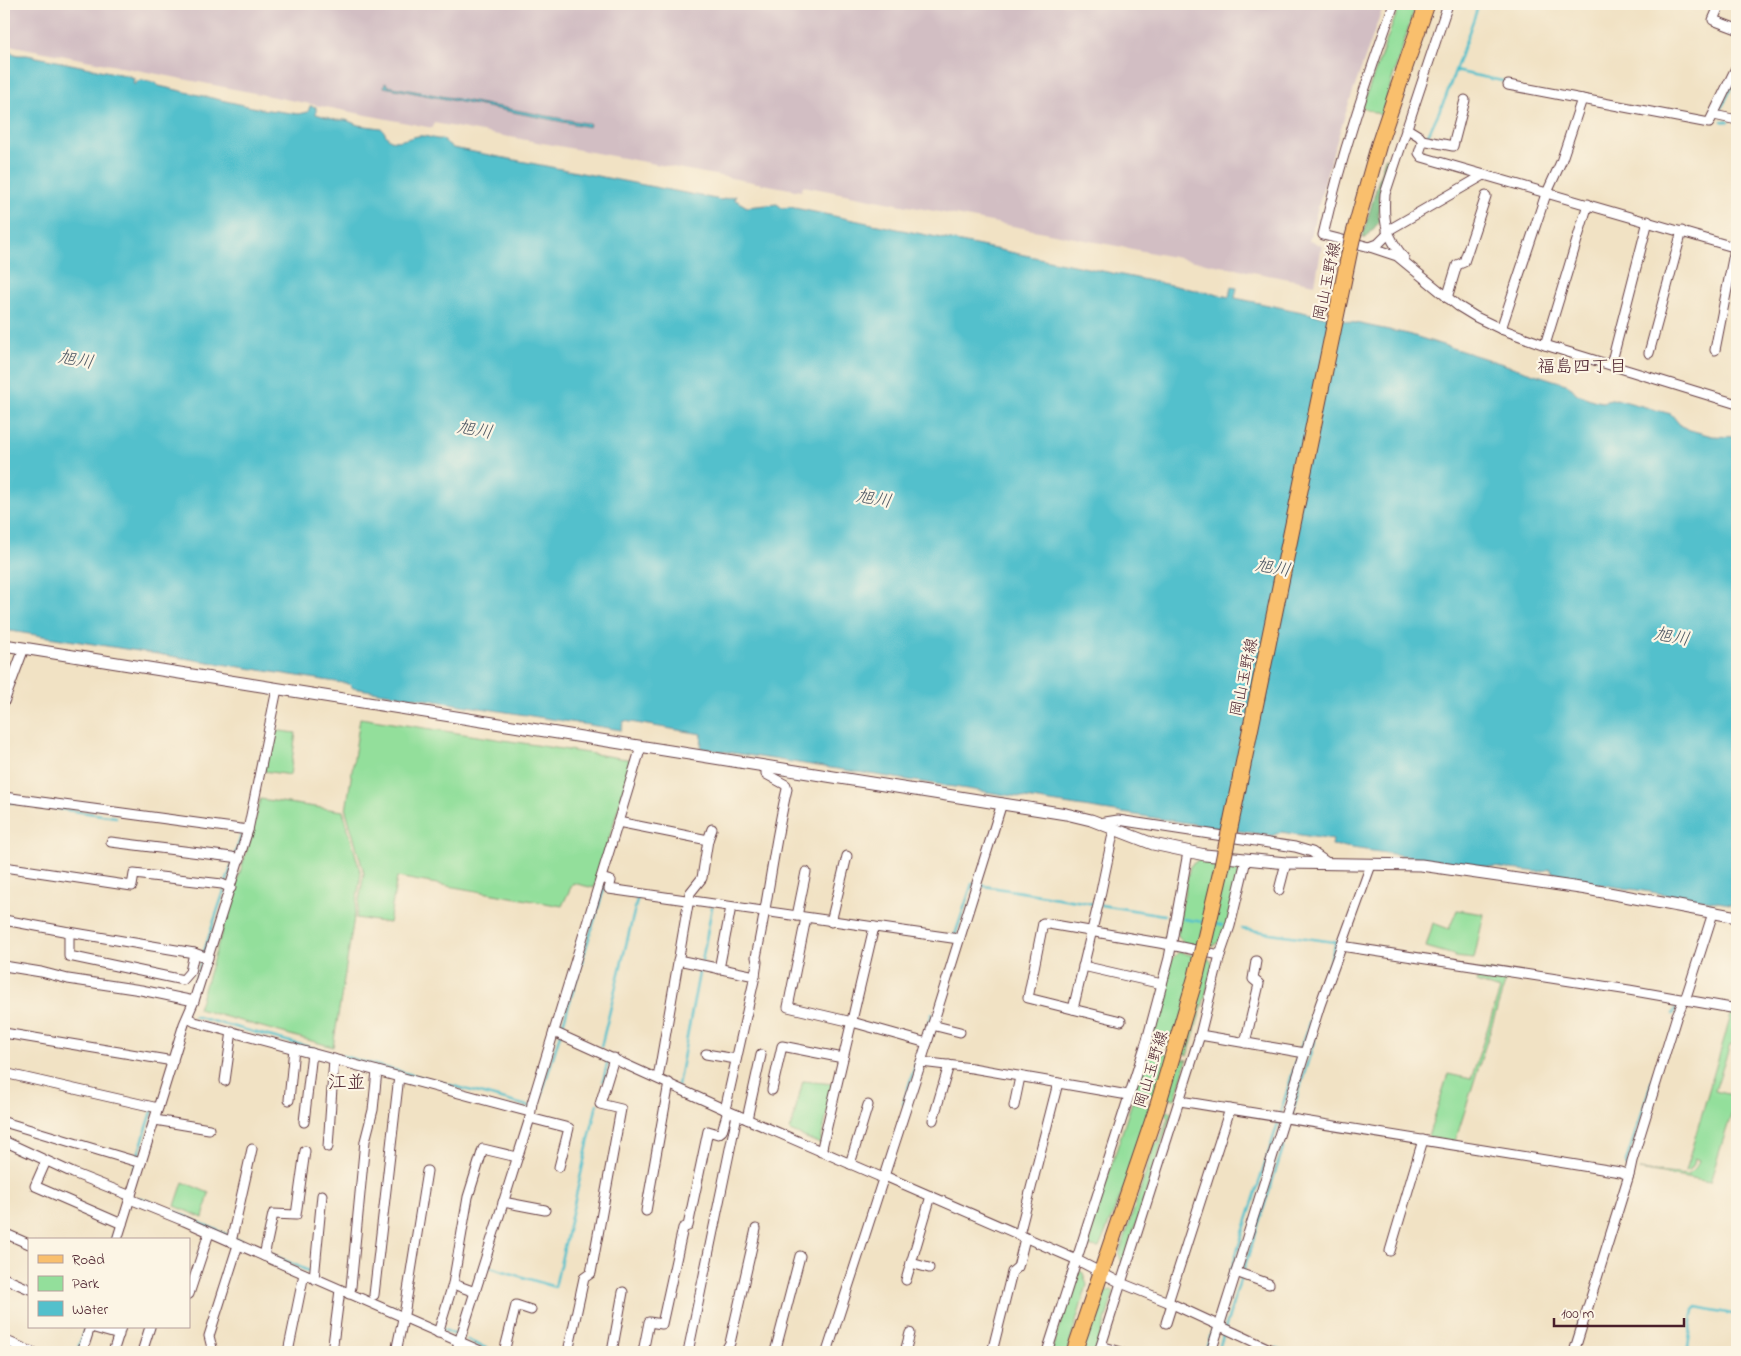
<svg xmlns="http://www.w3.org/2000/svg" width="1741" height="1356" font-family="'Indie Flower','Klee One',sans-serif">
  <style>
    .industrial { fill: #d2bec3 }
    .green { fill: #93df9b; stroke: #6e7f63 }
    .forest { fill: #76be83; stroke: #606e57 }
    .water { fill: #53c0cc; stroke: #4e707c }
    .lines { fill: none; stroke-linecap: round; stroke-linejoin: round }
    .stream { stroke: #53c0cc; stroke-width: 2.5 }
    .minor-casing { stroke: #633c42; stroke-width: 11 }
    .tertiary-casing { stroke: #633c42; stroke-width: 13 }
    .primary-casing { stroke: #633c42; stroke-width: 17 }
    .minor { stroke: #fff; stroke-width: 9 }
    .tertiary { stroke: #fff; stroke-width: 11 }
    .primary { stroke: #f9bf6d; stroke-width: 15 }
    .primary-bridge-casing { stroke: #633c42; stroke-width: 17; stroke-linecap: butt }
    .primary-bridge { stroke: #f9bf6d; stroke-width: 15 }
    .labels { text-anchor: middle; stroke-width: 4.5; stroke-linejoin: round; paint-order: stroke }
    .street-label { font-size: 16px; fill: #4a1f2b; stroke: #fcf5e5 }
    .water-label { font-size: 18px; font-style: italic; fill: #4d5763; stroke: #fcf5e5 }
    .neighbourhood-label { font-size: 18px; fill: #4a1f2b; stroke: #fcf5e5 }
    .quarter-label { font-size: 19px; fill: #4a1f2b; stroke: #fcf5e5 }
  </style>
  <rect width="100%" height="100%" fill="#fcf5e5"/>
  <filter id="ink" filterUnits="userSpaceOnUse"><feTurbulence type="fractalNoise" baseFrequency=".02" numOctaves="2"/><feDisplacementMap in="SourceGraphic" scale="10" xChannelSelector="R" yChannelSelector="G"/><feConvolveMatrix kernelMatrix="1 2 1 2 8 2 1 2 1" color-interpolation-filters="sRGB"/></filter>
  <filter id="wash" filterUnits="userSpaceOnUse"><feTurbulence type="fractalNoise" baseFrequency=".0096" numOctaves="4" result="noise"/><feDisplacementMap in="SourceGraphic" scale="20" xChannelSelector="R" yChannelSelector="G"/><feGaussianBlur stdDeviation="1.12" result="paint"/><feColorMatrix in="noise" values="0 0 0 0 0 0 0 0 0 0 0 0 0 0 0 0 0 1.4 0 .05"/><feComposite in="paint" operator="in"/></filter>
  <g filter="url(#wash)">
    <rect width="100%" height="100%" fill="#f1e2c4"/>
    <path class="industrial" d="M4 4H1384L1348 106 1330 162 1309 241 1322 245 1315 284 803 186 801 191 434 123 433 128 4 44Z"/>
    <g class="green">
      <path d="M1400 4H1416L1381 115 1362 107Z"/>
      <path d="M360 718 633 760 594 888 573 883 562 906 397 877 389 923 356 918 364 873 346 811Z"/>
      <path d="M273 730 296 733 290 775 264 771Z"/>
      <path d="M260 799 343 811 361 874 333 1047 198 1009 253 830Z"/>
      <path d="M1198 860 1234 867 1239 873 1228 921 1222 939 1213 946C1198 945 1179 949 1177 930L1190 866Z"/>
      <path d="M1457 910 1484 914 1474 959 1454 957V955L1426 947 1433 923 1449 929Z"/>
      <path d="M1179 952 1209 959 1214 966 1188 1055 1150 1042 1172 959Z"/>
      <path d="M1481 970 1508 974 1455 1142 1428 1137 1448 1074 1471 1079 1500 990 1476 982Z"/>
      <path d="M1732 1012 1737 1013V1047L1730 1045 1715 1091 1732 1095 1737 1078V1096L1710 1182 1639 1170 1687 1175C1694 1171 1696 1168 1699 1160L1694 1158 1693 1164 1689 1170 1685 1171Z"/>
      <path d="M1147 1049 1187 1060 1175 1099 1132 1093Z"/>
      <path d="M803 1081 834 1084 820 1144 790 1131Z"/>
      <path d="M1132 1102 1151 1106 1134 1163 1099 1248 1085 1246Z"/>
      <path d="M1167 1111 1172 1112 1123 1265 1119 1255 1155 1144 1159 1143 1168 1117 1166 1113Z"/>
      <path d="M183 1182 209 1193 203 1218 175 1206Z"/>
      <path d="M1078 1270 1083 1273 1087 1285 1067 1352H1051Z"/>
      <path d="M1112 1290 1114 1292 1096 1352H1080L1102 1296 1106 1291Z"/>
    </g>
    <path class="forest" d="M1385 158 1389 159C1381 184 1377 196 1379 222L1366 238H1362Z"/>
    <g class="water">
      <path d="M4 50 18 55H27L129 76 134 78 133 84H136L137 81C144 79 154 81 159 86L261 109 299 114 308 112 310 106 316 107V114L336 120H346L358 125 381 128C385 131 386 138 391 140 398 143 411 137 418 136 427 135 434 140 442 139L453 148 721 200 736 196 734 199 747 207 777 204 782 208 790 207 1229 297 1231 287 1237 288 1235 298 1408 334 1569 385 1577 394 1593 400 1602 402 1616 399 1671 414 1681 426 1690 430 1712 436 1737 437V905L1564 879V876L1554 873 1550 869 1539 872 1454 863 1332 845 1333 840 1281 832 1272 836 701 748 702 734 624 721 621 730 353 688 349 684 4 630Z"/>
      <path d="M385 83 387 84 388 86 590 124 589 127 384 87Z"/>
    </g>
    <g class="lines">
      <g class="stream">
        <path d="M1455 71 1507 82"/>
        <path d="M1719 113 1737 77"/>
        <path d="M1722 121 1728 122"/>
        <path d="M1428 135 1445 99 1479 4"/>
        <path d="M4 801 116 817"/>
        <path d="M226 883 240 839 241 833 238 832"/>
        <path d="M1101 905 1164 915"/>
        <path d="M1183 919 1204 922"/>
        <path d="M1214 924 1222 925"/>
        <path d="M1242 929 1341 943"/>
        <path d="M955 935 972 884 1095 904"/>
        <path d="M203 954 225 888"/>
        <path d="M702 961 712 907"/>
        <path d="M190 997 202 959"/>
        <path d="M184 1013 188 1002"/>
        <path d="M1673 1014 1679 1001"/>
        <path d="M194 1016 535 1108 538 1107 605 885H608"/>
        <path d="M923 1039 932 1014"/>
        <path d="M601 1047 638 896"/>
        <path d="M1300 1050 1336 942"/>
        <path d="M603 1081 608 1060"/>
        <path d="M678 1085 700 968"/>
        <path d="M903 1104 922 1044"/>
        <path d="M1280 1114 1298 1055"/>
        <path d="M137 1158 153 1109"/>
        <path d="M1627 1167 1626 1162 1657 1065"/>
        <path d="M127 1192 136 1164"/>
        <path d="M140 1198 180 1214 263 1251"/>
        <path d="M112 1240 125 1197"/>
        <path d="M268 1253 313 1273"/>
        <path d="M487 1266 555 1287 597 1104"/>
        <path d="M1243 1272 1293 1117 1292 1114 1315 1038"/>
        <path d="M389 1306 437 1327"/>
        <path d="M1218 1311 1279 1120"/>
        <path d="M442 1329 454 1334"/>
        <path d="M467 1340 495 1352"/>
        <path d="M1277 1348 1287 1352"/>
        <path d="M77 1352 85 1327"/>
        <path d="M1205 1352 1213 1329"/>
        <path d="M1218 1352 1241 1277"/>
        <path d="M1569 1352 1579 1323"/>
        <path d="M1687 1352 1694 1310 1697 1307 1737 1315"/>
      </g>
    </g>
  </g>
  <g filter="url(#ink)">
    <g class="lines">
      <g class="minor-casing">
        <g id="minor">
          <path d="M1394 4C1367 80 1341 156 1323 235L1370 247 1397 256 1458 306 1476 317 1501 329 1545 345 1737 404"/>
          <path d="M1720 4 1713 20 1737 29"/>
          <path d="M1508 85 1582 99"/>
          <path d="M1714 115 1737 120"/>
          <path d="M1406 128 1419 136 1423 141 1419 153 1422 157 1737 248"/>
          <path d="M1422 140 1453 146 1465 100"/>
          <path d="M1387 231 1484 175"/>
          <path d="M1370 247 1378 244 1388 234"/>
          <path d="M1404 258C1386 235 1383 223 1385 194L1448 4"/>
          <path d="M1447 298 1457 265 1464 262 1486 196"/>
          <path d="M1501 329 1545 197 1561 162 1582 99 1709 123 1737 66"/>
          <path d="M1545 345 1588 204"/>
          <path d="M1715 350 1737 238"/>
          <path d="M1649 353 1682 231"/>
          <path d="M1611 365 1648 221"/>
          <path d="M4 702 24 648"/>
          <path d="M4 797 248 830"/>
          <path d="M618 822 708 840"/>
          <path d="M1099 823 1118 820 1295 847 1312 852 1329 864"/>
          <path d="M111 842 232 857 240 859"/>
          <path d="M4 867 132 886 134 874 222 884 231 888"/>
          <path d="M601 878 611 881 609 889 959 939"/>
          <path d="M1279 890 1286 863"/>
          <path d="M797 916 806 872"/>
          <path d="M806 918 788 1007 852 1022 927 1043"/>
          <path d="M4 920 69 932V956L183 980 190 972 194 953"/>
          <path d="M831 922 847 856"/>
          <path d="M69 932 194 953 208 958"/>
          <path d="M1341 946 1629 990 1737 1009"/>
          <path d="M678 960 755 976 757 962 756 957C768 901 774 844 787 789L786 785 766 774V766"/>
          <path d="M4 966 41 972 68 979 141 990 194 1001"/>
          <path d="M1083 966 1162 984"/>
          <path d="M719 969 731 907"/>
          <path d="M1073 1009 1099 901 1114 829"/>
          <path d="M188 1018 195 1022 530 1112"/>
          <path d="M1121 1021 1028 998 1043 923 1171 945 1220 955"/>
          <path d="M932 1025 960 1032"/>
          <path d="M554 1032 728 1111 883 1178 887 1177 1077 1260 1121 1283 1168 1302 1276 1352"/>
          <path d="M4 1033 173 1061"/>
          <path d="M1200 1035 1305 1053"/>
          <path d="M1245 1043 1259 984 1253 979 1256 961"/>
          <path d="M706 1054 736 1059"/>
          <path d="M921 1062 972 1068 1128 1095"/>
          <path d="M4 1073 158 1108"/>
          <path d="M658 1078 690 893 702 878 708 840 712 829"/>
          <path d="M225 1081 232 1031"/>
          <path d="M772 1090 782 1046 843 1058"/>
          <path d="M289 1100 294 1048"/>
          <path d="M1180 1101 1620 1172 1629 1175"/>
          <path d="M1014 1106 1020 1077"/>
          <path d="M725 1110 755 976"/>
          <path d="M530 1118 569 1128 559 1167"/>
          <path d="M747 1119 761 1055"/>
          <path d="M155 1120 209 1129"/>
          <path d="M933 1120 949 1065"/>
          <path d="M4 1122 141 1163"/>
          <path d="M304 1122 312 1053"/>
          <path d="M4 1141 73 1173 131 1196"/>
          <path d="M328 1147 334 1059"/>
          <path d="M821 1152 874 927"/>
          <path d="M46 1161 35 1186 122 1224"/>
          <path d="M850 1164 868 1105"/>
          <path d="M130 1199 184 1221 483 1352"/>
          <path d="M503 1202 545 1210"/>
          <path d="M646 1211 669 1083"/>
          <path d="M4 1233 29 1244"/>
          <path d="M1019 1235 1058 1083"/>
          <path d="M117 1240 184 1024 194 1001 248 830 277 689"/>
          <path d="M231 1242 252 1149"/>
          <path d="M1390 1251 1423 1140"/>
          <path d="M264 1256 273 1214 296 1215 305 1151"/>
          <path d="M911 1263 929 1268"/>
          <path d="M1236 1272 1269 1284"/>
          <path d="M4 1278 29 1289"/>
          <path d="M314 1279 322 1195"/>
          <path d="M906 1280 931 1196"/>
          <path d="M453 1284 475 1292"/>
          <path d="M189 1294 209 1233"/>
          <path d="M349 1294 351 1287 365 1141 373 1110 377 1071"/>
          <path d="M374 1295 399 1076"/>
          <path d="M1168 1302 1230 1109"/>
          <path d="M1166 1323 1172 1304"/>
          <path d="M91 1327 119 1335"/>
          <path d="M438 1333 453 1284 468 1197 483 1149 517 1157"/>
          <path d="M4 1340 32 1352"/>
          <path d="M1101 1346 1121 1352"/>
          <path d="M114 1349 121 1327"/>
          <path d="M82 1352 90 1327"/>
          <path d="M142 1352 150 1327"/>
          <path d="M213 1352 209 1336 238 1245"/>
          <path d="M288 1352 304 1274"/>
          <path d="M332 1352 340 1290"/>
          <path d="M396 1352 405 1309 427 1171"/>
          <path d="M456 1352 530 1118 532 1103 641 747"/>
          <path d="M504 1352 516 1305 531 1310"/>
          <path d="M568 1352 584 1278 591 1273 621 1109 600 1104 614 1058"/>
          <path d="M612 1352 623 1292"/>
          <path d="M643 1352 649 1322 662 1324 683 1228 688 1226 708 1131 718 1134 722 1131 728 1111"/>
          <path d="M688 1352 737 1115"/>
          <path d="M725 1352 730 1343 756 1229"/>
          <path d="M775 1352 800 1256"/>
          <path d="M827 1352 921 1062 1002 803"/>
          <path d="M905 1352 910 1333"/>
          <path d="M992 1352 1012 1272 1018 1267 1025 1238"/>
          <path d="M1047 1352 1147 1040 1169 958 1188 852"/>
          <path d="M1099 1352 1200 1035 1220 955 1230 926 1246 860"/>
          <path d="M1211 1352 1320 1005 1371 865"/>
          <path d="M1574 1352 1629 1175 1632 1161 1677 1015 1687 994 1713 913"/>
        </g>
      </g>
      <g class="tertiary-casing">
        <path id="tertiary" d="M4 645 1066 814 1091 820 1153 844 1205 855 1286 863 1421 865 1587 889 1737 917"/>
      </g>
      <g class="primary-casing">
        <g id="primary">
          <path d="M1404 70 1427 4"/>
          <path d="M1074 1352 1157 1108"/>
        </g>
      </g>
      <use href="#minor" class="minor"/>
      <use href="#tertiary" class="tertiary"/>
      <use href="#primary" class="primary"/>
      <g class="primary-bridge-casing">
        <path id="primary-bridge" d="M1157 1108 1196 976 1221 871 1352 240 1379 144 1404 70"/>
      </g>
      <use href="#primary-bridge" class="primary-bridge"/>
    </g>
  </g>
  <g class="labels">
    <g class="street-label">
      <text transform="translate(1326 281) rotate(-78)" y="6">岡山玉野線</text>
      <text transform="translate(1243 677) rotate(-78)" y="6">岡山玉野線</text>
      <text transform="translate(1150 1069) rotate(-73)" y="6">岡山玉野線</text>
    </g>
    <g class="water-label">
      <text transform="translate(76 359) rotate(10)" y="6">旭川</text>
      <text transform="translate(475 429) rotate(10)" y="6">旭川</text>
      <text transform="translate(874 498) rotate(10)" y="6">旭川</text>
      <text transform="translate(1273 567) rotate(10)" y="6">旭川</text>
      <text transform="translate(1672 636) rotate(10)" y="6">旭川</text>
    </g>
    <g class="neighbourhood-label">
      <text x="1582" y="372">福島四丁目</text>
    </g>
    <g class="quarter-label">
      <text x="347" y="1088">江並</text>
    </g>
  </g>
  <rect width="1741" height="1356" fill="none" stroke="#fcf5e5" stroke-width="20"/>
  <rect x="28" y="1238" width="162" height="90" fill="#fcf5e5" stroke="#b59f9b"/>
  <rect x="38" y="1255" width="25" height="8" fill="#f9bf6d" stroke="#b59f9b"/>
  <text x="72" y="1264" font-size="15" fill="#4a1f2b">Road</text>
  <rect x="38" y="1276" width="25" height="15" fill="#93df9b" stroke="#b59f9b"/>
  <text x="72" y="1288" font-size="15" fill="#4a1f2b">Park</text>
  <rect x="38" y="1301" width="25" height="15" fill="#53c0cc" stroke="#b59f9b"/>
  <text x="72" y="1314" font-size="15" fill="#4a1f2b">Water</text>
  <path d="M1554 1318v8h130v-8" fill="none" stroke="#4a1f2b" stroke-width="2.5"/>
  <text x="1561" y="1318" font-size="15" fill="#4a1f2b" stroke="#fcf5e5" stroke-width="4" paint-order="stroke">100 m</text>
</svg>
